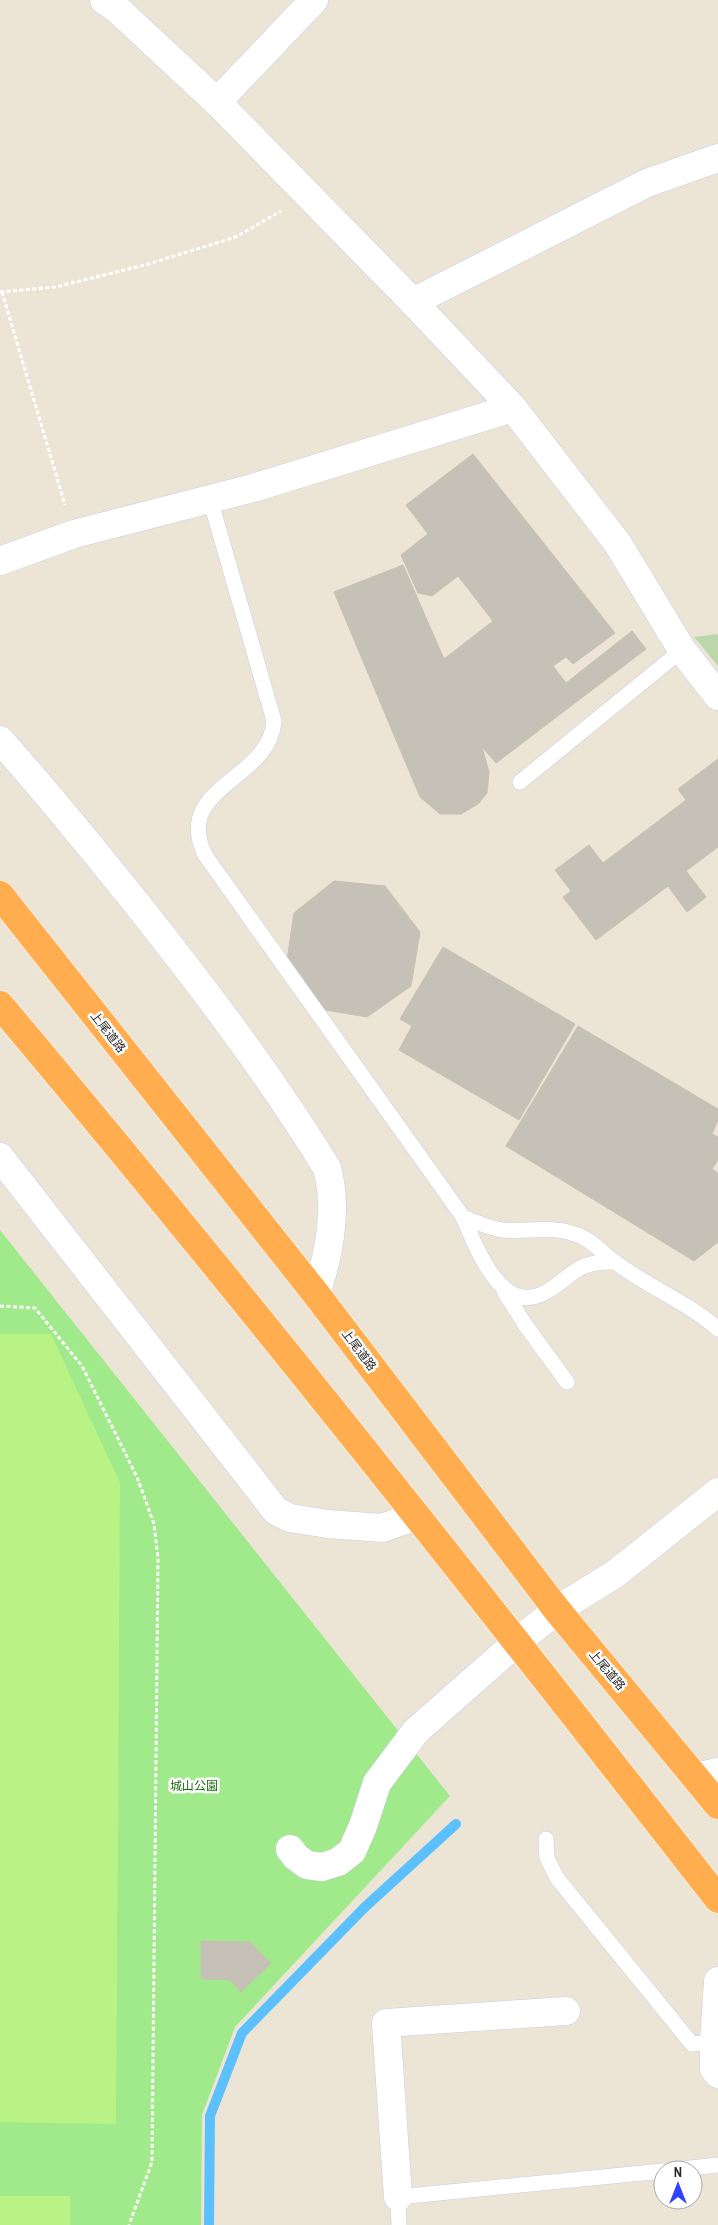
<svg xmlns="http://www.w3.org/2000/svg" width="718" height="2225" font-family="'Archivo Narrow','Noto Sans JP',sans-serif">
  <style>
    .green { fill: #a1ea8b }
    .cemetery { fill: #bcd8ab }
    .pitch { fill: #b9f385 }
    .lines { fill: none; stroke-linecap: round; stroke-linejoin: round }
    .stream { stroke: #5bc0fc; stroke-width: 10 }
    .building { fill: #c6c1b6; stroke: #c7c1b0 }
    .lane-casing { stroke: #cbcde2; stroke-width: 16 }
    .street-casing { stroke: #cbcde2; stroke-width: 29 }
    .secondary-casing { stroke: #cbcde2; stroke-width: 29 }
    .highway-casing { stroke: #fff; stroke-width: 29 }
    .path { stroke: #fff; stroke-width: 3; stroke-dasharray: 4 2.5; stroke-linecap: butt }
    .lane { stroke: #fff; stroke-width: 15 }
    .street { stroke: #fff; stroke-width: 28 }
    .secondary { stroke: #fff; stroke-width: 28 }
    .highway { stroke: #ffad4e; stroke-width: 28 }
    .labels { text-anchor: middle; stroke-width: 5; stroke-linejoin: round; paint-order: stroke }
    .street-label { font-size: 12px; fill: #272727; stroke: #fff }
    .park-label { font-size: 12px; fill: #1a6a11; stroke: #fff }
  </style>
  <rect width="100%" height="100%" fill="#ece5d6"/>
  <path class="green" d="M0 1230 450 1796 235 2027 202 2115 201 2225H0Z"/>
  <path class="cemetery" d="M718 634V666L694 637Z"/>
  <g class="pitch">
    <path d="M0 1334H51L120 1483 116 2124 0 2122Z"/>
    <rect x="0" y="2196" width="70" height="29"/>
  </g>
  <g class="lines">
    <path class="stream" d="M209 2225 210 2116 242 2033 365 1907 456 1824"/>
  </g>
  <g class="building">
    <path d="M473 454 615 633 573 664 566 657 553 666 566 683 632 631 646 649 496 763 482 747 489 772 487 793 478 804 461 814H440L420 797 334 592 403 565 444 659 493 621 458 576 432 596 418 593 401 555 428 534 406 505Z"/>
    <path d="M718 759V847L686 871 706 897 687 912 668 886 596 940 563 897 571 891 555 870 589 845 603 863 686 800 678 789Z"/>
    <path d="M334 881 385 886 420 932 411 986 367 1017 319 1009 286 967 294 913Z"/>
    <path d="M443 947 575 1024 519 1120 399 1050 412 1026 400 1019Z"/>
    <path d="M578 1026 718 1109V1120L712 1134 718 1137V1160L712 1169 718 1173V1242L694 1261 506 1146Z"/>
    <path d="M201 1941 250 1942 271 1963 241 1992 230 1980 201 1979Z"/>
  </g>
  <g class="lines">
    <g class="lane-casing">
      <g id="lane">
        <path d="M210 499 274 721C270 781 172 786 205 855L463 1217C476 1247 501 1316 544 1293 575 1276 573 1261 615 1262"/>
        <path d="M520 782 682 650"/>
        <path d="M463 1217C476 1222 489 1228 503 1230 523 1232 544 1227 564 1231 591 1237 595 1247 615 1262 648 1287 687 1302 718 1329"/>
        <path d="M504 1291 526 1326 567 1382"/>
        <path d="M546 1839 547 1858 557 1878 692 2044 714 2042"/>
        <path d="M672 2170 718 2165"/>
        <path d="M399 2225 398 2197 663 2171"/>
      </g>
    </g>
    <g class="street-casing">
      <g id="street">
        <path d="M413 302 647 183 718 158"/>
        <path d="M0 561 74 534 253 488 513 408"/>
        <path d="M0 740C45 790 87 842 129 894 199 982 268 1072 327 1168 338 1208 329 1255 316 1294"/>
        <path d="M0 1157 276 1511 290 1518 328 1524 382 1528 417 1516"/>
        <path d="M695 1777 718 1772"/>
        <path d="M290 1849 296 1857 307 1865 322 1867 338 1862 352 1851 363 1826 377 1783 416 1731 517 1642"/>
        <path d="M718 1981 714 2042V2069L718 2074"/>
        <path d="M398 2197 386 2023 566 2011"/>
      </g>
    </g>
    <g class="secondary-casing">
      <g id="secondary">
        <path d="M104 0 116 8 217 102 413 302 513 408 618 544 682 650 718 696"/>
        <path d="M217 102 314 0"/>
        <path d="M517 1642 557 1610 615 1574 718 1492"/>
      </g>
    </g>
    <g class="highway-casing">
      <g id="highway">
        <path d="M0 895 316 1294 557 1610 718 1805"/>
        <path d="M0 1005C246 1297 483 1598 718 1899"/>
      </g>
    </g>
    <g class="path">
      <path d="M0 292 55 287 145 265 236 237 281 211"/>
      <path d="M2 292 65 505"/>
      <path d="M0 1306 35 1308 82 1366 137 1477 154 1524 158 1558 152 2162 129 2225"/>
    </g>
    <use href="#lane" class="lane"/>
    <use href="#street" class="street"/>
    <use href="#secondary" class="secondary"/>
    <use href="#highway" class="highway"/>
  </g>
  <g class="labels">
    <g class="street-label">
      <text transform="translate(108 1032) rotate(52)" y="4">上尾道路</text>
      <text transform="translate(359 1350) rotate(53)" y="4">上尾道路</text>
      <text transform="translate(607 1670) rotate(50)" y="4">上尾道路</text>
    </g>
    <g class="park-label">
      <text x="194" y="1790">城山公園</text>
    </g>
  </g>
  <g transform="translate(678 2185)"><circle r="24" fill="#ffffff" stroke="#a9a9a9"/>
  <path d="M0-4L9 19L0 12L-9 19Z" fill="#3041ff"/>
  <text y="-8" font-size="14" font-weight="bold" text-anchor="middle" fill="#272727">N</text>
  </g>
</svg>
